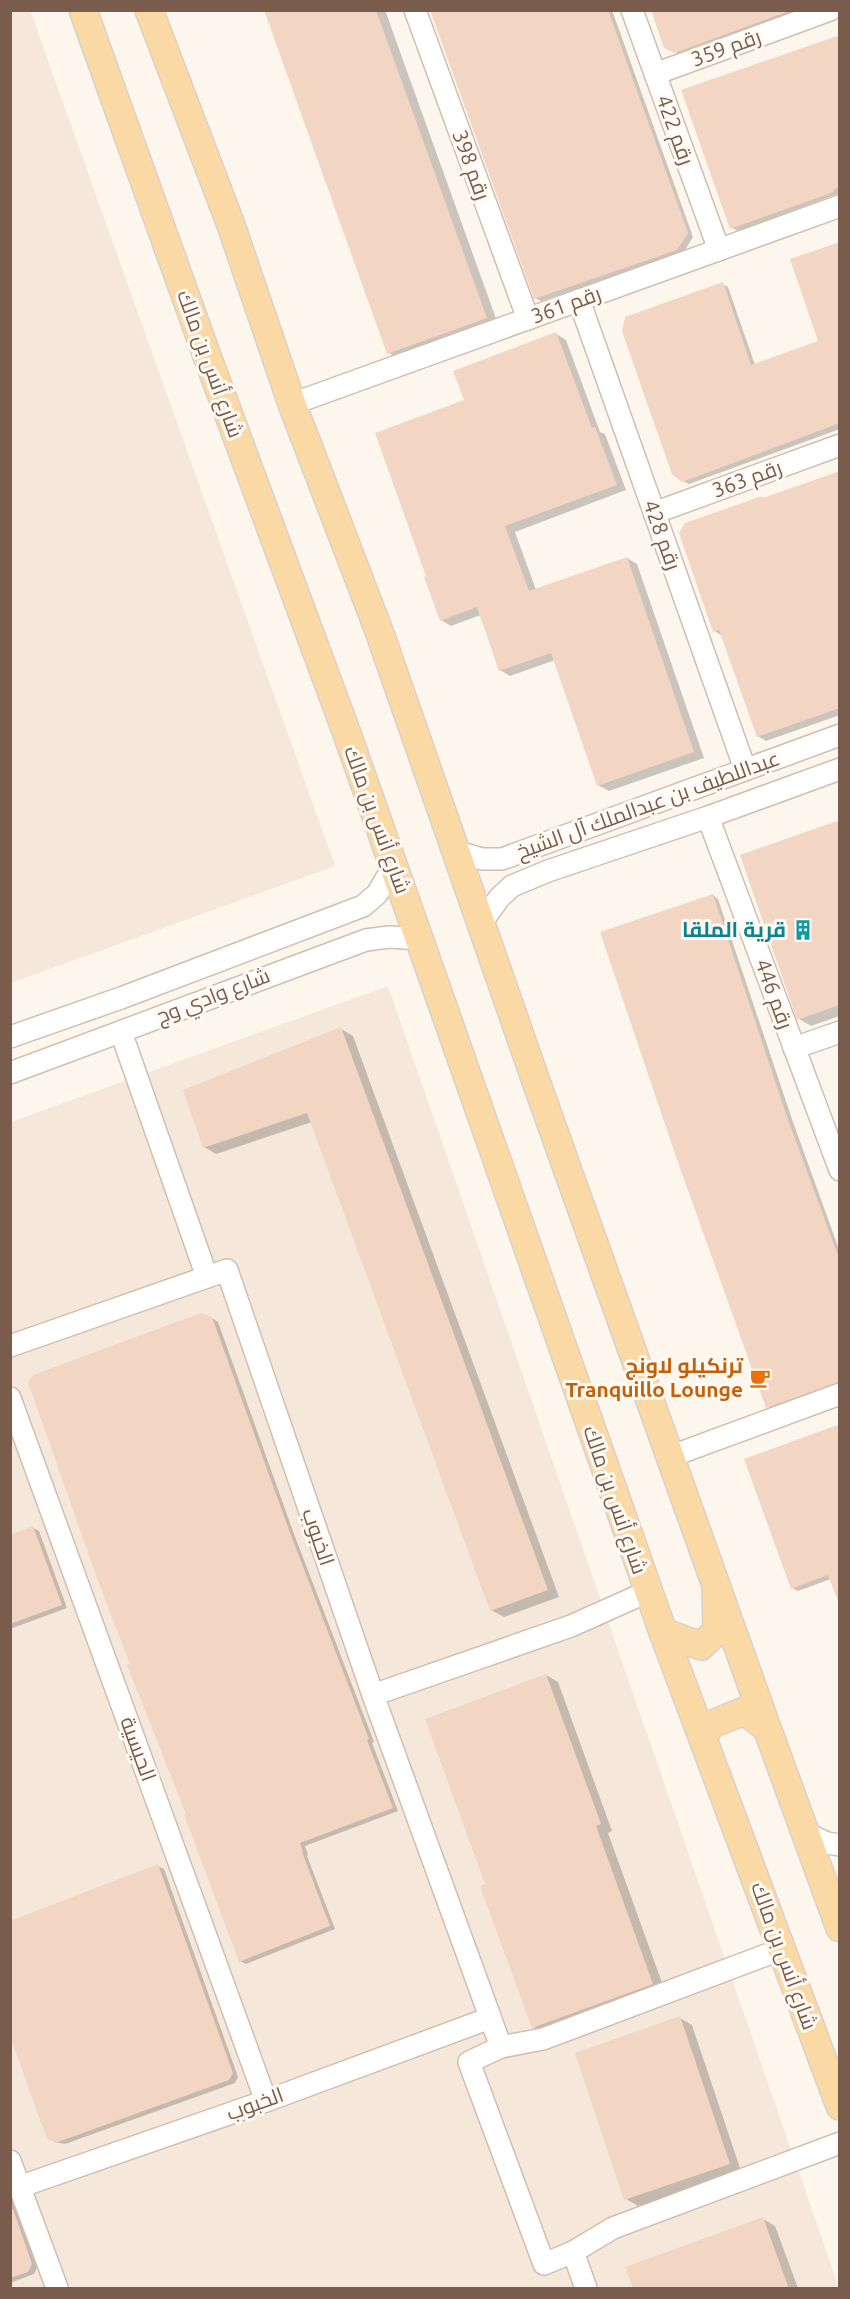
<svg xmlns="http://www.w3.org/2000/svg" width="850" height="2299" font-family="Ubuntu,Cairo,sans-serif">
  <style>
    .residential { fill: #f5e8da }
    .shadow { fill: #0003 }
    .building { fill: #f3d5c3 }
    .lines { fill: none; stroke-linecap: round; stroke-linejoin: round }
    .minor-casing { stroke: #d1beb0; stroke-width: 24 }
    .major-casing { stroke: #dad1cd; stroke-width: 30 }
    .minor { stroke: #fff; stroke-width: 21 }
    .major { stroke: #fbd9a5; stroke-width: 27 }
    .labels { text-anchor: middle; stroke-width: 6; stroke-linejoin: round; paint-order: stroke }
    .street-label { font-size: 21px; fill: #7a5c4d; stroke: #fffaf3 }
    .culture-label { font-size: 21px; font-weight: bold; fill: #0d838f; stroke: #fffaf3; text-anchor: end }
    .food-label { font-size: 21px; font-weight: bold; fill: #c56008; stroke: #fffaf3; text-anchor: end }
  </style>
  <rect width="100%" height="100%" fill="#fdf6ec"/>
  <g class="residential">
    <path d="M30 10 335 866 11 983 10 11Z"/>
    <path d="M388 986 839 2288H11V1122Z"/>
  </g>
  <g class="shadow">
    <path d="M265 10H385L498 324 401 360 389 353Z"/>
    <path d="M433 10H612L693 237 683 253 541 301 535 298Z"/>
    <path d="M652 10H805L682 55 671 50Z"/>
    <path d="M840 36V193L738 231 732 228Z"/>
    <path d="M840 243V429L689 484 683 481 722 284 728 287 755 365 820 342Z"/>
    <path d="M556 334 566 340 600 432 605 434 626 490 515 532 536 590 627 558 637 564 704 758 609 791 598 785 555 660 510 676 500 670 481 615 451 626 441 620 466 401Z"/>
    <path d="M840 472V715L766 741 758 736 722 636 715 631 762 497 765 499Z"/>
    <path d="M840 822V1016L811 1026 799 1019Z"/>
    <path d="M713 895 718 899 793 1122 840 1252V1386L773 1410 768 1407Z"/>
    <path d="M341 1029 353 1036 559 1597 504 1617 491 1610 312 1122 216 1154 204 1147Z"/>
    <path d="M212 1318 218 1322 294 1534 374 1742 372 1743 398 1811 305 1846 308 1855 307 1856 335 1929 246 1964 240 1961 132 1665Z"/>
    <path d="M840 1426 831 1579 798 1591 792 1588Z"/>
    <path d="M33 1528 39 1531 67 1608 10 1629V1536Z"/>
    <path d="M546 1675 558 1682 612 1831 608 1833 665 1991 545 2034 533 2027 487 1885Z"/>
    <path d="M158 1866 164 1869 238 2077 235 2083 65 2144 55 2142 48 2138Z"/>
    <path d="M680 2018 692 2025 741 2171 638 2206 626 2199Z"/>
    <path d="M10 2192 37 2268 34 2274 10 2283Z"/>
    <path d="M763 2219 775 2226 798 2288H635Z"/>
  </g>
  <g class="building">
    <path d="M264 10H376L487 318 387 354Z"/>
    <path d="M430 10H608L688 233 677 250 534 299Z"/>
    <path d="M651 10H792L675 53 664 48Z"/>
    <path d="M840 35V187L833 190 834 192 730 229 681 90Z"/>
    <path d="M840 242V423L682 482 672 474 648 406 622 331 625 317 723 282 751 365 818 341 790 259Z"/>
    <path d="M556 332 592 428 595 427 617 485 505 526 529 591 627 557 694 752 597 786 551 653 499 671 477 607 440 621 424 577 426 576 375 433 464 400 453 371Z"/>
    <path d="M840 471V708L757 737 719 630 713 632 679 533 685 523 762 496 763 498Z"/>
    <path d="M840 820V1005L797 1020 740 855Z"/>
    <path d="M713 894 787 1117 840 1261V1382L766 1408 675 1154 600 932Z"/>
    <path d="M341 1027 548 1590 490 1611 307 1113 203 1148 183 1090Z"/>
    <path d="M201 1313 212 1317 289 1530 369 1739 367 1740 393 1808 300 1843 303 1852H302L330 1926 239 1962 184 1814H186L127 1665 130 1664 98 1581 28 1382 33 1375Z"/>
    <path d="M840 1424V1601H838L828 1575 791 1589 744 1459Z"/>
    <path d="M33 1526 62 1605 10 1624V1535Z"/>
    <path d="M546 1674 601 1824 596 1826 653 1984 532 2028 480 1886 485 1884 425 1719Z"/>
    <path d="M158 1864 233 2073 229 2080 58 2142 52 2141 47 2139 10 2036V1921Z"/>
    <path d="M680 2016 730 2164 624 2200 575 2053Z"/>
    <path d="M10 2209H13L32 2264 28 2272 10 2278Z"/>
    <path d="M763 2217 789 2289H633L625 2267Z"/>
  </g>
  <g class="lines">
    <g class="minor-casing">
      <g id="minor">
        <path d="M415 10 528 319"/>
        <path d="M632 10 719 250"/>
        <path d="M655 74 830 10"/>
        <path d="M579 300 745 769"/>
        <path d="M292 404 840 206"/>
        <path d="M654 513 840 445"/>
        <path d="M708 817 840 1170"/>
        <path d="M455 851 482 859H502L840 735"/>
        <path d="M481 923 500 897 512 886 548 871 708 817 840 769"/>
        <path d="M121 1032 207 1277"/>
        <path d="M10 1037 121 998 363 906 377 894 393 867"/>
        <path d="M794 1048 840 1032"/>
        <path d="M10 1073 366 940 389 937 420 939"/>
        <path d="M10 1346 227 1270 373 1695 501 2047"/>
        <path d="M10 1398 266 2101"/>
        <path d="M669 1457 840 1394"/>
        <path d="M373 1695 571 1626 647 1592"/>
        <path d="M803 1832 827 1843 840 1845"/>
        <path d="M782 1949 543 2039 501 2047 469 2062 544 2264 573 2252 613 2228 840 2143"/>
        <path d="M10 2161 57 2288"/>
        <path d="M19 2187 266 2101 490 2018"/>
        <path d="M573 2252 586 2288"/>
      </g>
    </g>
    <g class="major-casing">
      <g id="major">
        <path d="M83 10 207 356 346 731 663 1632 701 1646 717 1631 716 1588"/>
        <path d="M149 10 231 225 292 404 379 631 538 1087 767 1728"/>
        <path d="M663 1632 840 2106"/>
        <path d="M703 1739 710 1725 744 1711 767 1728 840 1928"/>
      </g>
    </g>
    <use href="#minor" class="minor"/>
    <use href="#major" class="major"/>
  </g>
  <defs>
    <g id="building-bare" transform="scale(1.62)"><path d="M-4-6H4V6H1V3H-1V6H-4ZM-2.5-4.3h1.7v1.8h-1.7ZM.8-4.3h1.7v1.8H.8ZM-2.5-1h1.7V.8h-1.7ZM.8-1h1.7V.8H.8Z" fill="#0f9aa8" stroke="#fffaf3" stroke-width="2.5" paint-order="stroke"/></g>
    <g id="cafe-bare" transform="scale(1.62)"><path d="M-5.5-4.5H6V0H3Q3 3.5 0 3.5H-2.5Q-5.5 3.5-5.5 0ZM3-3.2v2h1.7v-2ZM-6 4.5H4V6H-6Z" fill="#e8710a" stroke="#fffaf3" stroke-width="2.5" paint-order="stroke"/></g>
  </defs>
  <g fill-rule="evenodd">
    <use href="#building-bare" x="803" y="930"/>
    <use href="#cafe-bare" x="760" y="1378"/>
  </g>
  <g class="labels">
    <g class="street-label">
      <text transform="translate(726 48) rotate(-20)" y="7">رقم 359</text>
      <text transform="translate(675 130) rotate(70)" y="7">رقم 422</text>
      <text transform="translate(471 165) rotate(70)" y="7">رقم 398</text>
      <text transform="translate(566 305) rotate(-20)" y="7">رقم 361</text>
      <text transform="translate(210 364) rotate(70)" y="7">شارع أنس بن مالك</text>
      <text transform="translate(747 479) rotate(-20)" y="7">رقم 363</text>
      <text transform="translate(662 535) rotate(70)" y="7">رقم 428</text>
      <text transform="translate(648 805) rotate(-20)" y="7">عبداللطيف بن عبدالملك آل الشيخ</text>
      <text transform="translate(377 820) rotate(70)" y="7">شارع أنس بن مالك</text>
      <text transform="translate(774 994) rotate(70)" y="7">رقم 446</text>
      <text transform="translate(213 996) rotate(-21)" y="7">شارع وادي وج</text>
      <text transform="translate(615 1500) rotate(71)" y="7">شارع أنس بن مالك</text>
      <text transform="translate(318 1537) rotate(71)" y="7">الخبوب</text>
      <text transform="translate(138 1749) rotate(70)" y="7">الحيسية</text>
      <text transform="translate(784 1956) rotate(70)" y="7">شارع أنس بن مالك</text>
      <text transform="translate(255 2104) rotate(-20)" y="7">الخبوب</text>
    </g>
    <g class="culture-label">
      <text x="786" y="937">قرية الملقا</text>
    </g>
    <g class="food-label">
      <text x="743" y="1373">ترنكيلو لاونج<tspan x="743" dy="24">Tranquillo Lounge</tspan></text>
    </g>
  </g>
  <rect width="850" height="2299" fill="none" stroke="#7a5c4d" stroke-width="24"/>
</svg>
